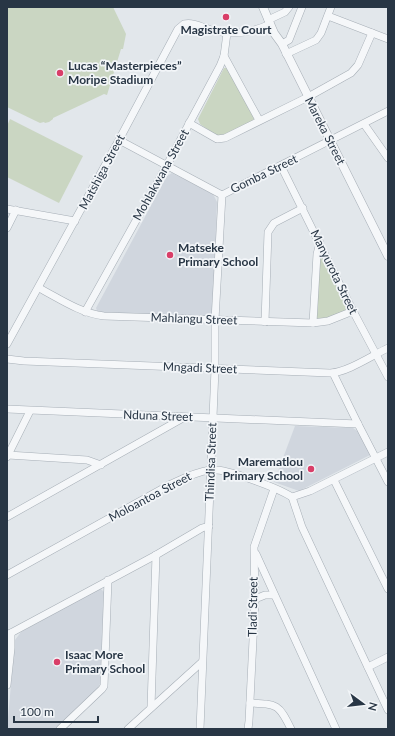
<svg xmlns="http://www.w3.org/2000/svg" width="395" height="736" font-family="Lato,sans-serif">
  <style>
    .built { fill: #d0d6de }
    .green { fill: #cad6c2 }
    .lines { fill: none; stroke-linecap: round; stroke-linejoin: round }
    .minor-casing { stroke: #a6aeb6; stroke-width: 8 }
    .tertiary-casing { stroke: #a6aeb6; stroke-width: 9 }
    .minor { stroke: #f5f7f9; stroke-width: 7 }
    .tertiary { stroke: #f5f7f9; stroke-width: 8 }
    .poi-dot { fill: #d93e68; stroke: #f2f5f8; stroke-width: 1.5 }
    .labels { text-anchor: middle; stroke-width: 3.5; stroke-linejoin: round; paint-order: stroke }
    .poi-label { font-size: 12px; font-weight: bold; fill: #283645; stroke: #f2f5f8; text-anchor: start }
    .street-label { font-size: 12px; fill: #283645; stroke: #f2f5f8 }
  </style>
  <rect width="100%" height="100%" fill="#e2e7eb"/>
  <g class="built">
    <path d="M172 173 213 194 217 202 213 312 207 317 98 313 96 308 167 176Z"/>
    <path d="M295 426 353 428 360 433 370 455 299 491 274 482Z"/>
    <path d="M100 588 104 592 100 684 97 689 55 729H7L15 640 21 632Z"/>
  </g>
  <g class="green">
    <path d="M7 7H113L126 34 123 49H121L107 95 104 94 100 96 53 118V119L49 122 45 123 44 122 40 123 7 107Z"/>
    <path d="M224 68H228L255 115 253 121 220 138 200 124 198 119Z"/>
    <path d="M10 119 83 156 59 203 7 177V126Z"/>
    <path d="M324 257 348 306 347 312 323 321H315L318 258Z"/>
  </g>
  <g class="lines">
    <g class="minor-casing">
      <g id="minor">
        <path d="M328 16 388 39"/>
        <path d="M268 20 285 12 289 7"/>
        <path d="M282 44 289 40 302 7"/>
        <path d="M286 54 316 40 321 33 331 7"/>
        <path d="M224 56 259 120"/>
        <path d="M189 123 217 139 225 138 308 97 351 73 358 65 372 33"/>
        <path d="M364 124 388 158"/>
        <path d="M119 140 222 195 388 111"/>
        <path d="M281 166 353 311 388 377"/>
        <path d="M7 209 75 221"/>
        <path d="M7 228 16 210"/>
        <path d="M39 288C60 299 80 313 104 316L313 323 328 321 353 311"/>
        <path d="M85 312 167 165 220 66 224 56 227 33"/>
        <path d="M265 322 268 232 274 223 303 208"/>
        <path d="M313 323 317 254 320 243"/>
        <path d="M7 344 119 140 178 29 184 24C193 22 202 27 211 30 232 36 251 33 270 24"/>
        <path d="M7 359 24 361 330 373C346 373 373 355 388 348"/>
        <path d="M333 373 358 424 388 482"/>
        <path d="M7 409 358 424"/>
        <path d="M8 455 87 460 101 465"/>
        <path d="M7 457 30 411"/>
        <path d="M334 480 388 589"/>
        <path d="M292 497 302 527 388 710"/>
        <path d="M7 517 183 418"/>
        <path d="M256 554 336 729"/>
        <path d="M7 575 169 485C182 479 195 472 210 470 226 468 278 488 292 497L310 491 388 452"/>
        <path d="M255 599 265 595H274"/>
        <path d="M7 635 156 555 202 528 209 526"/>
        <path d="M368 667 388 657"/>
        <path d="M7 685 11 648V633"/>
        <path d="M250 703C277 704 279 704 291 729"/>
        <path d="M151 707 156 555"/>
        <path d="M60 729 102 689 104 686 108 580"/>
        <path d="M128 729 202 662"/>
        <path d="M200 729 215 369V320L222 195"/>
        <path d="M248 729 249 721 255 599 254 547 274 489"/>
      </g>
    </g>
    <g class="tertiary-casing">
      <path id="tertiary" d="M263 7 274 33 282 44 388 256"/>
    </g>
    <use href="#minor" class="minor"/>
    <use href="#tertiary" class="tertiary"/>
  </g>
  <g class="poi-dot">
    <circle cx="226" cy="17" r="4"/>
    <circle cx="60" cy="73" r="4"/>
    <circle cx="170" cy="255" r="4"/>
    <circle cx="311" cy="469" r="4"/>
    <circle cx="57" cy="662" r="4"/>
  </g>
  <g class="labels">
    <g class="poi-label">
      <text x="226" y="34" text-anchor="middle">Magistrate Court</text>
      <text x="68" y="70">Lucas “Masterpieces”<tspan x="68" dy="14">Moripe Stadium</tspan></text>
      <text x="178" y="252">Matseke<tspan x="178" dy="14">Primary School</tspan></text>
      <text x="303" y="466" text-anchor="end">Marematlou<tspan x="303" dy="14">Primary School</tspan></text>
      <text x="65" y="659">Isaac More<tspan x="65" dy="14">Primary School</tspan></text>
    </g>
    <g class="street-label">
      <text transform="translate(325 131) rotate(63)" y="4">Mareka Street</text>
      <text transform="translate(102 172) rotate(-62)" y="4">Matshiga Street</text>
      <text transform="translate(264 174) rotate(-26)" y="4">Gomba Street</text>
      <text transform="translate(161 175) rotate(-61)" y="4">Mohlakwana Street</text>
      <text transform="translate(334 272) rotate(64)" y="4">Manyurota Street</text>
      <text transform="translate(194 319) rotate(2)" y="4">Mahlangu Street</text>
      <text transform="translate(200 368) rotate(2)" y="4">Mngadi Street</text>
      <text transform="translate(158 416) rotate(2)" y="4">Nduna Street</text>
      <text transform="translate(211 462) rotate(-88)" y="4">Thindisa Street</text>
      <text transform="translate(150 497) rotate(-28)" y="4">Moloantoa Street</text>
      <text transform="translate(253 607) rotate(-89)" y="4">Tladi Street</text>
    </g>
  </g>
  <rect width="395" height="736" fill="none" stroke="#283645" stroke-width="16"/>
  <g transform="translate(363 704) rotate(105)" stroke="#f2f5f8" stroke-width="3" paint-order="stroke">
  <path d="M0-3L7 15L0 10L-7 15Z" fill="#283645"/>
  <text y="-6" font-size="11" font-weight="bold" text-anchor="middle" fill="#283645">N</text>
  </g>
  <path d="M14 716v6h84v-6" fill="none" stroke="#283645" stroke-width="2"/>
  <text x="20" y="716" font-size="12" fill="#283645" stroke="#f2f5f8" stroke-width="3" paint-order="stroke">100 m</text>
</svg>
